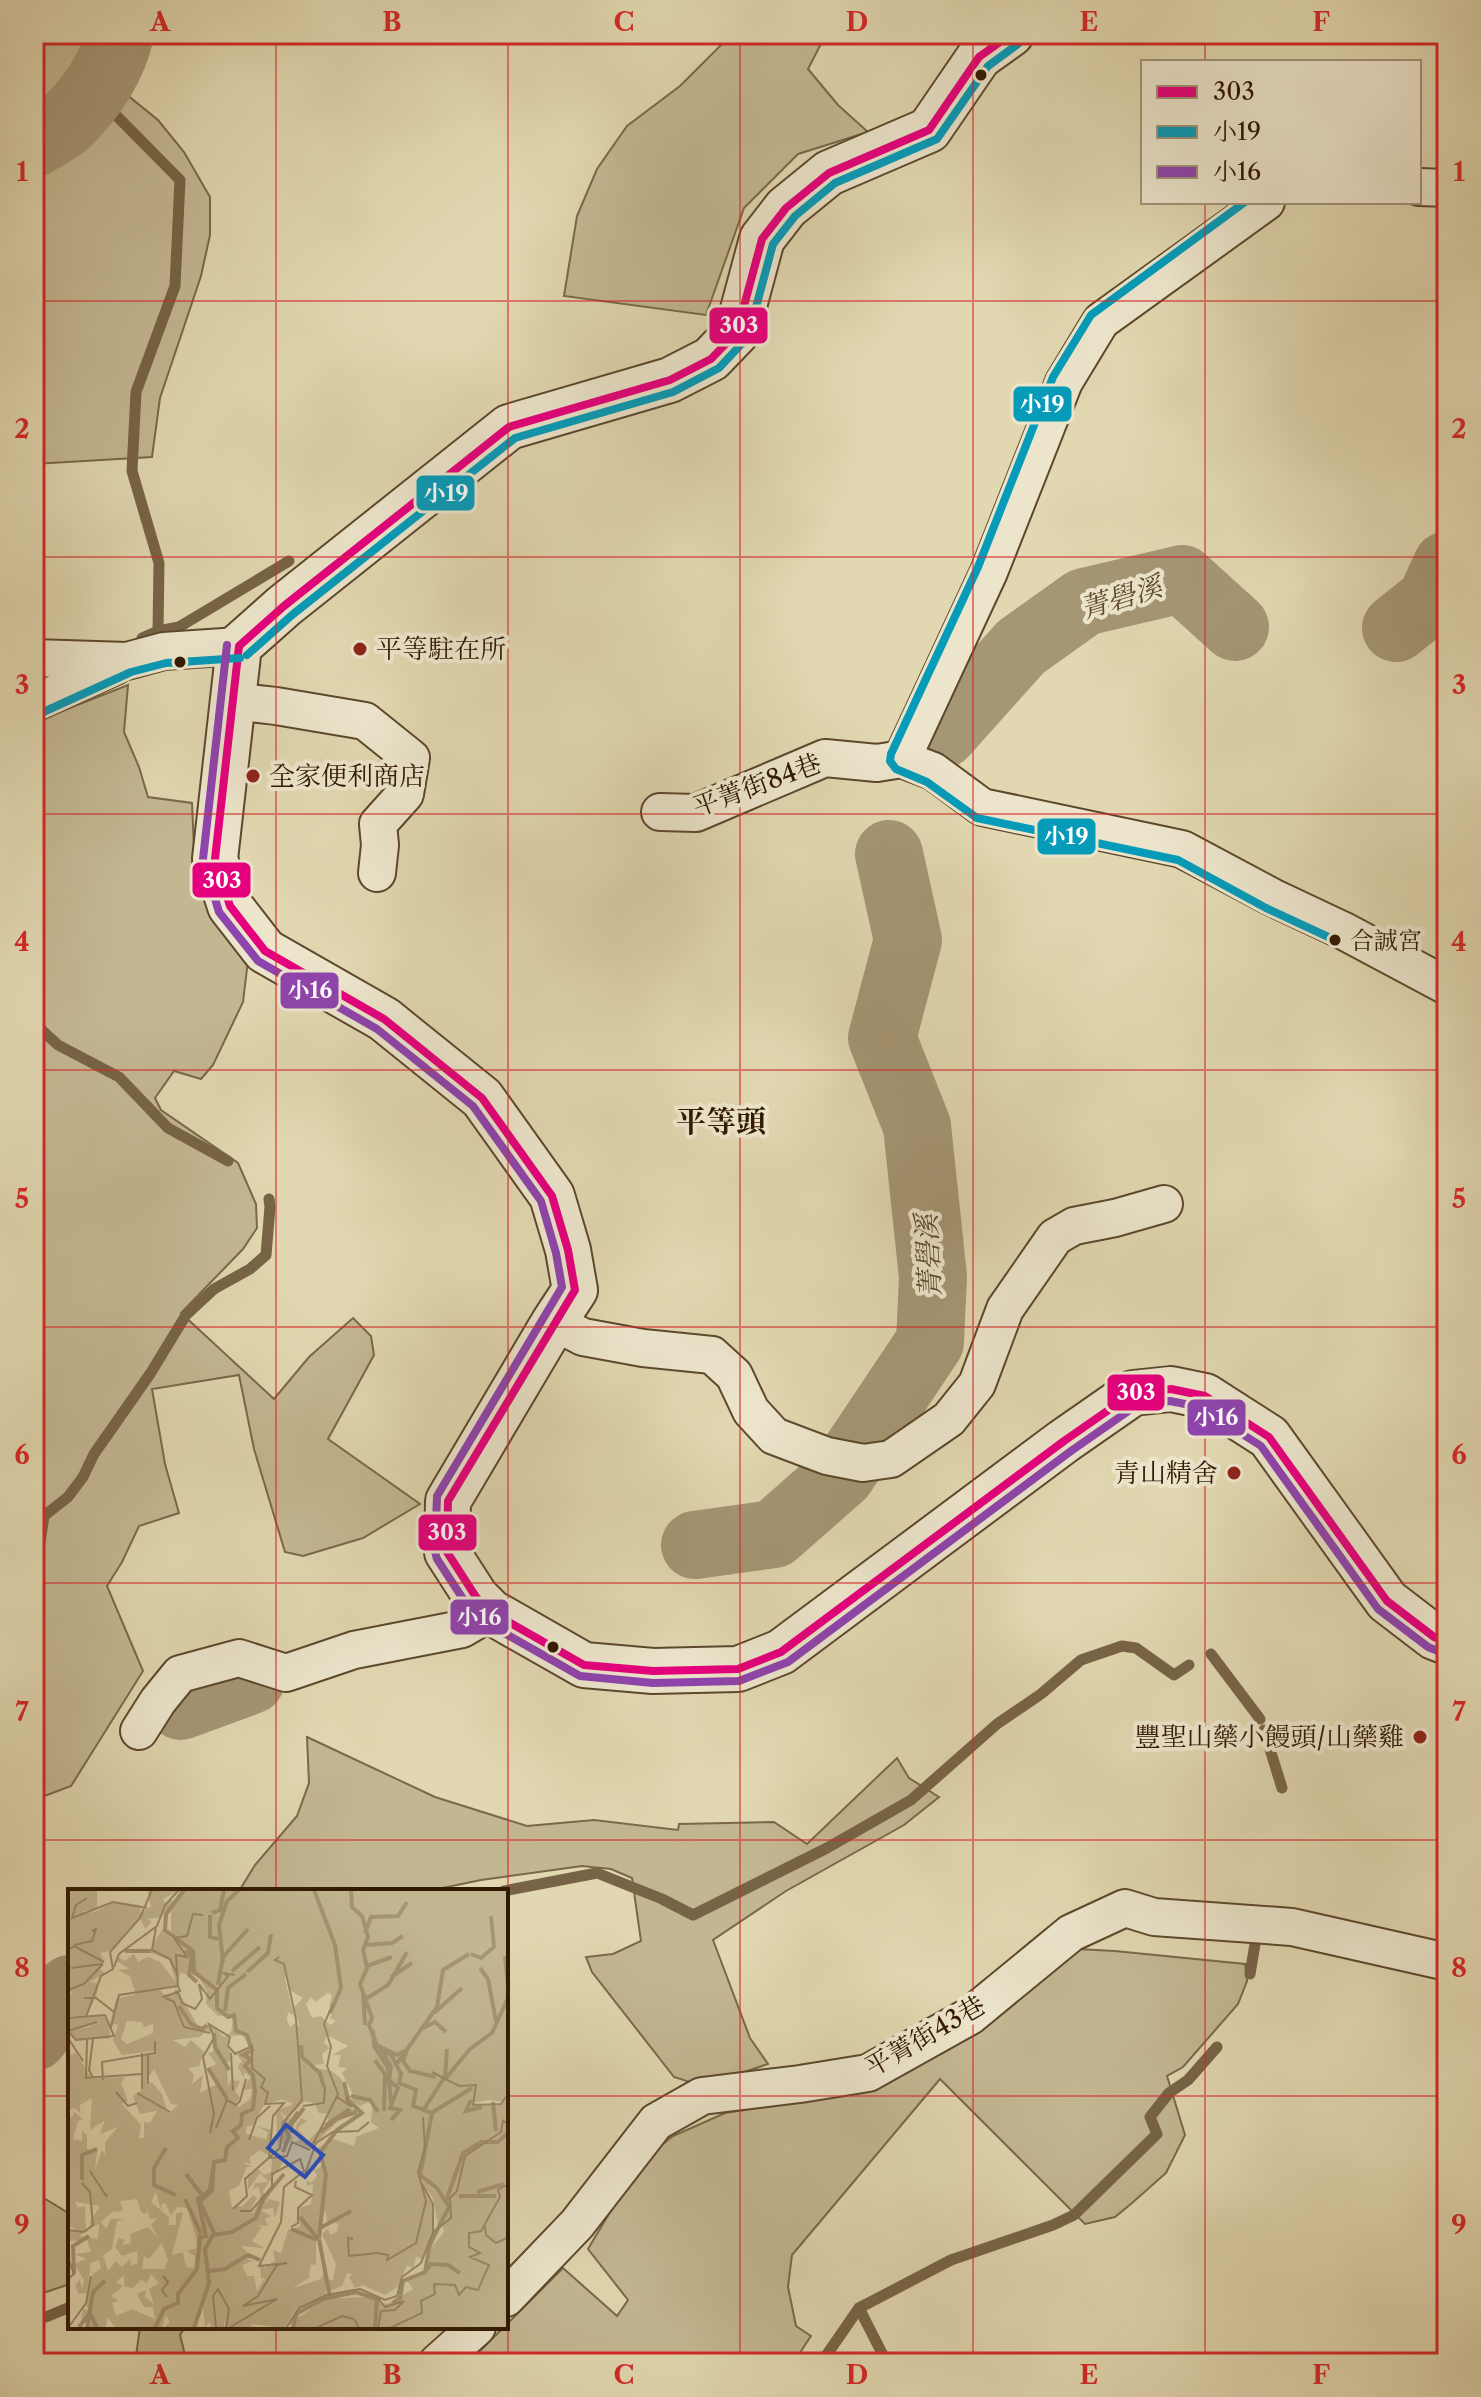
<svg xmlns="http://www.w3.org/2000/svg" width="1481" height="2397" font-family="'Libre Caslon Text','Noto Serif TC',serif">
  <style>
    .green { fill: #c3b792; stroke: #7a6849; stroke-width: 2 }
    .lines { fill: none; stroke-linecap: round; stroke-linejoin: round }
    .stream { stroke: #776446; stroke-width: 11 }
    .river { stroke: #a59674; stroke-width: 68 }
    .minor-casing { stroke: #5d482c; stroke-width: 40 }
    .tertiary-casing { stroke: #5d482c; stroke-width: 48 }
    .minor { stroke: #ece5cc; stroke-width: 36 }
    .tertiary { stroke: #ece5cc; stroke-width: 44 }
    .bus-1-casing { stroke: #ece5cc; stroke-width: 14 }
    .bus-2-casing { stroke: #ece5cc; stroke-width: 14 }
    .bus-3-casing { stroke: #ece5cc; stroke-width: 14 }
    .bus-1 { stroke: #e5007d; stroke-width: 8 }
    .bus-2 { stroke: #059bb9; stroke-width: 8 }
    .bus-3 { stroke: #8e44ad; stroke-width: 8 }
    .grid { fill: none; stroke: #d62828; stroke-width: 2; stroke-opacity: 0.55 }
    .bus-dot { fill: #311900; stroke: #ece5cc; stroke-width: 3 }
    .poi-dot { fill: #8f2418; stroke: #ece5cc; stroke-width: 3 }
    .labels { text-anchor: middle; stroke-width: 8; stroke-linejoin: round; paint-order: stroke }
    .bus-label { font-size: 24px; fill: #311900; stroke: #ece5cc; text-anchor: start }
    .poi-label { font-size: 26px; fill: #311900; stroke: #ece5cc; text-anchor: start }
    .street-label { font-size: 26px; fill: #311900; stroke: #ece5cc }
    .water-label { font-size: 28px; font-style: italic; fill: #5f4b2e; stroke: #ece5cc }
    .quarter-label { font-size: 30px; font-weight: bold; fill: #311900; stroke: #ece5cc }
    .inset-river { fill: none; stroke: #a59674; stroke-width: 4 }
    .inset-road { fill: none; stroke: #9b8b6a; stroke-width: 2 }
    .view { fill: #1d4ed8; fill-opacity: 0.15; stroke: #1d4ed8; stroke-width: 4 }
    .inset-edge { fill: none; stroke: #311900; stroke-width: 4 }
    .line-badge { stroke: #ece5cc; stroke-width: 3 }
    .badge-label { font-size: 22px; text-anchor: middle; font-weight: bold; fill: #fff }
    .neatline { fill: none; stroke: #d62828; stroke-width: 3 }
    .grid-label { font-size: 26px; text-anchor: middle; font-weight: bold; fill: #d62828 }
  </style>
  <rect width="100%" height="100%" fill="#e1d7b0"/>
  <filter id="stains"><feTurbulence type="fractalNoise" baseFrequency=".0025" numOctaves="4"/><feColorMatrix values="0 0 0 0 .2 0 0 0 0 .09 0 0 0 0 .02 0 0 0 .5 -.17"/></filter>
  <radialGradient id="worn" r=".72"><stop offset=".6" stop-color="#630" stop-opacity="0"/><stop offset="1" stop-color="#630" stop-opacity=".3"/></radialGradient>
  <g class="green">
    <path d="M34 34H93L126 94 158 120 184 152 210 197V235L201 276 160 398 152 457 34 464Z"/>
    <path d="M732 34H826L808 69 838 105 868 132 798 154 744 208 706 315 564 296 577 216 597 169 627 126 680 86Z"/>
    <path d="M128 685 124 732 139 767 148 797 192 803 195 871 220 915 249 952 243 1002 213 1065 201 1079 174 1071 155 1098 161 1110 238 1163 256 1204 257 1228 243 1249 181 1313 274 1399 309 1357 353 1318 371 1336 374 1355 328 1439 420 1504 363 1538 303 1556 285 1552 254 1449 239 1375 152 1389 165 1464 179 1513 139 1526 122 1562 107 1586 143 1671 71 1786 34 1800V722Z"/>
    <path d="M307 1737 435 1797 527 1826 594 1820 678 1830 679 1824 774 1822 807 1844 897 1758 909 1778 939 1797 904 1825 786 1891 713 1940 750 2038 768 2064 702 2086 674 2077 592 1972 586 1957 613 1954 641 1941 632 1878 611 1869 582 1866 481 1880 428 1891H239L255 1865 297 1816 309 1783Z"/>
    <path d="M1077 1949 1115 1951 1245 1964 1247 1981 1238 2004 1183 2067 1167 2076 1185 2135 1166 2173 1132 2203 1115 2217 1085 2224 940 2079 792 2255 788 2287 796 2326 811 2336 793 2363H468L563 2268 617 2316 628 2300 588 2249 640 2162 673 2136 725 2113 809 2100Z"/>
    <path d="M34 2192 70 2214V2284L34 2296Z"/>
    <path d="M140 2327H185L180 2335 185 2355 191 2363H135Z"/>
  </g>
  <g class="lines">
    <g class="stream">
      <path d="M92 91 180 180 175 286 136 392 132 471 159 563 158 631"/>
      <path d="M142 638 158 631 179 627 289 561"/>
      <path d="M34 1023 58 1045 119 1077 168 1128 228 1161"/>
      <path d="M34 1582 44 1516 68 1497 83 1477 94 1454 150 1374 186 1315 214 1289 250 1269 266 1255 270 1207 269 1199"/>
      <path d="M1211 1654 1260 1719"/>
      <path d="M1264 1730 1282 1788"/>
      <path d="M504 1891 597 1873 662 1899 693 1915 827 1848 911 1800 997 1724 1041 1694 1081 1660 1122 1646 1136 1648 1174 1675 1189 1665"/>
      <path d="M1250 1974 1257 1932"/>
      <path d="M859 2308 887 2363"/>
      <path d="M34 2318 46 2317 70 2307"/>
      <path d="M821 2363 859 2308 951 2260 1053 2225 1074 2215 1157 2134 1150 2117 1169 2093 1188 2080 1217 2047"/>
    </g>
    <g class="river">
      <path d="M34 143C45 136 58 130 67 122 91 98 112 67 120 34"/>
      <path d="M1396 628 1431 600 1447 565"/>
      <path d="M943 734 1021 647 1084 602 1182 579 1235 627"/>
      <path d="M695 1545 774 1534 841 1475 930 1342 933 1277 917 1126 882 1038 908 940 889 854"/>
      <path d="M181 1706 251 1680"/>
      <path d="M34 2037 70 1989"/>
    </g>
    <g class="minor-casing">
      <g id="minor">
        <path d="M1419 187 1447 188"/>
        <path d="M1266 202 1101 321 1064 382 989 572 902 759 933 771 982 807 1182 849 1272 897 1342 930 1447 986"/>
        <path d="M34 658 127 661 164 651 239 646"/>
        <path d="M232 701 276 706 365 721 411 758 405 794 378 824 380 845 377 873"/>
        <path d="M34 703 115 666"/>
        <path d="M660 812 696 813 825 758 877 763 902 759"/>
        <path d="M554 1322 583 1337 643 1348 712 1355 734 1375 751 1411 774 1436 827 1456 863 1463 891 1459 949 1419 977 1384 1005 1309 1055 1237 1074 1226 1115 1218 1164 1204"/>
        <path d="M139 1731 158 1701 180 1674 239 1658 286 1673 354 1650 462 1629 491 1612"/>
        <path d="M506 2298 577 2224 656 2122 702 2096 800 2084 868 2073 970 2016 1071 1933 1125 1908 1154 1917 1292 1927 1447 1962"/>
        <path d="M437 2363 477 2327"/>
      </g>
    </g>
    <g class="tertiary-casing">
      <path id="tertiary" d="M1011 34 979 57 929 130 829 173 786 208 762 239 737 332 711 359 670 380 509 427 284 606 239 646 215 859 230 906 265 951 384 1019 482 1098 552 1196 568 1250 575 1290 554 1322 448 1501 447 1552 476 1597 491 1612 584 1665 653 1671 738 1669 781 1652 1064 1441 1133 1393 1171 1389 1205 1396 1269 1437 1387 1601 1434 1637 1447 1642"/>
    </g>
    <use href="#minor" class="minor"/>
    <use href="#tertiary" class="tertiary"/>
    <g class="bus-1-casing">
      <path id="bus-1" d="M1011 34 979 57 929 130 829 173 786 208 762 239 737 332 711 359 670 380 509 427 284 606 239 646 215 859 230 906 265 951 384 1019 482 1098 552 1196 568 1250 575 1290 448 1501 447 1552 476 1597 491 1612 584 1665 653 1671 738 1669 781 1652 1064 1441 1133 1393 1171 1389 1205 1396 1269 1437 1387 1601 1434 1637 1447 1642"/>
    </g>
    <g class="bus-2-casing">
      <g id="bus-2">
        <path d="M1245 202 1091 315 1053 377 978 567 891 754 890 761 896 769 927 782 977 818 1178 860 1266 908 1337 941"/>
        <path d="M247 655 292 615 515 438 673 392 719 368 748 337 773 244 795 216 835 183 937 139 988 66 1018 44"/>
        <path d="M39 714 131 672 166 663 240 658"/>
      </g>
    </g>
    <g class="bus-3-casing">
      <path id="bus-3" d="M227 645 203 859 219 912 258 961 377 1029 473 1106 541 1201 556 1253 562 1287 437 1496 435 1552 437 1559 467 1605 483 1621 580 1676 653 1683 739 1681 788 1662 1071 1451 1137 1405 1170 1401 1200 1407 1261 1446 1378 1609 1428 1647 1443 1653"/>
    </g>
    <use href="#bus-1" class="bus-1"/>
    <use href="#bus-2" class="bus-2"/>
    <use href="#bus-3" class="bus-3"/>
  </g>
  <path class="grid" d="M276 34V1891M508 34V2363M740 34V2363M973 34V2363M1205 34V62M1205 202V2363M34 301H1447M34 557H1447M34 814H1447M34 1070H1447M34 1327H1447M34 1583H1447M34 1840H1447M34 2096H70M506 2096H1447M276 2327V2363"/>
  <g class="bus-dot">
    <circle cx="981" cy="75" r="7"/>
    <circle cx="180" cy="662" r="7"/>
    <circle cx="1335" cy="940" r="7"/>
    <circle cx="553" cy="1647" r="7"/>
  </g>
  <g class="poi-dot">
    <circle cx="360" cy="649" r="8"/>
    <circle cx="253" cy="776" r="8"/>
    <circle cx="1234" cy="1473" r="8"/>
    <circle cx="1420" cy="1737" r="8"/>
  </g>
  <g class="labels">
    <g class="bus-label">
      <text x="1350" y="949">合誠宮</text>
    </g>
    <g class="poi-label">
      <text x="376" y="658">平等駐在所</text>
      <text x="269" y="785">全家便利商店</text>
      <text x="1218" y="1482" text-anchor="end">青山精舍</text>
      <text x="1404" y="1746" text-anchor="end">豐聖山藥小饅頭/山藥雞</text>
    </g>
    <g class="street-label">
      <text transform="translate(757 785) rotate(-20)" y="9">平菁街84巷</text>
      <text transform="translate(925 2036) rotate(-30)" y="9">平菁街43巷</text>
    </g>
    <g class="water-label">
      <text transform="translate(1121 597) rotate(-17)" y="10">菁礐溪</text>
      <text transform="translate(928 1256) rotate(-93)" y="10">菁礐溪</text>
    </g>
    <g class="quarter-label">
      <text x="721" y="1132">平等頭</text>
    </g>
  </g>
  <g transform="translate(68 1889)">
    <rect width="440" height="440" fill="#e1d7b0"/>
    <path d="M2 1H29V20L16 22 15 24 27 23 46 13 72 16 73 25 83 17 79 1H111L95 10 97 14 104 10 105 15 114 1H440V203L434 213 422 211 403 214 433 216 440 207V439H225L226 433 220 437 229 421 240 418 229 425 232 428 256 410 298 408 319 415 345 400 339 391 355 386 366 343H370L364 358 376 343 374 336 366 341 370 337 365 309 353 294 364 316V342L355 370 348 368 345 380 339 376 331 397 317 406 295 396 287 399 281 388 286 386 279 384 274 397 262 402 260 394 257 405 228 420 216 439 183 435 184 439H159L157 429 156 439H144L141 433 137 439 135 416 125 439H96L102 433 98 426 94 439H48L39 428 38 438 45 439H19L18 427 13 437 15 420 23 422 17 416 25 385 33 379 31 371 23 374 19 404 11 405 7 397 12 390 14 400 16 391 6 375 18 370 7 365 23 363 19 351 0 352V342H10L0 336V226L4 229 6 222 15 231 10 232 5 250 14 252V242L19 246V260L29 262 27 281 34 261 37 266V253L50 238 32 245 37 231 22 241 24 209 12 216V224L6 219 0 222V167L8 164 24 190 57 188 53 194 60 212 54 215 73 236 71 249H76V233L82 234 89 222 72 225 65 207 75 200V165L80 167 79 196 84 193 94 205 100 225 110 216 103 215 86 180 80 189 81 165 88 163 87 150 86 162 54 166 45 152 50 135 41 136 42 150H9L1 142 21 138 32 132 0 141V130L8 127 0 128V106L6 104 0 103ZM103 16V45L122 60 103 49 96 37 81 63 101 71 108 93 92 73 80 68 70 73 66 65 57 72 50 68 49 72 61 80 50 81 62 87 68 105 48 110 42 135 35 127 10 128 18 127 28 108 31 95 22 93 37 84 31 80 36 72 32 64 42 62 72 28 77 40 84 33 79 30 93 28ZM218 81 220 100 235 109 226 118 232 138 227 134 222 138 219 131 220 123 226 127 217 91ZM112 84 130 87 139 103 138 115 150 127 166 126 163 143 156 148 142 135 131 139 108 99 104 106 95 105 92 100 109 97ZM259 104 264 106 261 118 266 117 262 129 268 132 262 136 253 127 244 129 238 115 243 108 248 113ZM59 132 74 133 76 138 85 135V144L59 155 53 150ZM139 141 147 146 145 163 140 164 148 175 140 179 150 194 132 204 135 186 124 195 126 186 120 179 131 177 136 163 123 151 117 158 105 151 132 148ZM175 146 181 158 169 166 174 172 170 178 176 189V183L183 188 174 201 184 200 182 210 171 218 166 215 172 209 167 202 172 192 163 191 160 198 159 174 165 169 159 156 161 147ZM259 146 280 157 265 166H273L270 178 279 179 274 184 287 209 280 211 292 217 305 211 303 233 311 239 288 248 286 257 265 250 248 260 254 276 248 281 241 272 249 287 243 294 239 291V297L245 295 243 315 231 319 232 337 220 341 213 364 205 361 207 372 196 379 192 374 193 389H197L189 402 186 387H179L174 376 185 372 176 369 179 363 173 357 196 359 184 352 194 338 189 336 200 337 197 330 203 327 192 321 205 319 207 329 212 313 201 310 196 316 202 306 194 303 214 275 213 268 204 270 203 283 196 286 190 280 180 285V301L192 284 201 293 187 294 185 301 190 297 193 305 186 324 181 323 189 309 185 306 175 317 164 318 161 302 171 297 179 278H184L174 273 183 275 181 269 192 261 199 266 204 249V241L188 237 200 243 198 250 178 245V238L185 236 196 216 214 210 225 215 208 222 210 260 213 252 217 258 225 249 219 240 229 227 217 231 212 223 220 229 237 212 246 214 251 224 260 225 259 240 254 238 240 252 229 239 239 232 233 229 228 237 227 245 232 251 227 253 243 259 269 233 293 221 282 219 278 211 274 191 264 182 238 177 256 175 254 165 262 159 256 154ZM88 303 93 321V316L97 314 103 326 109 318 119 319 128 348 129 359 119 362 127 367 126 379 118 378 115 363 104 366 115 323 108 324V336H101V328L83 313ZM69 310 73 323 78 325 79 319 82 330 89 329 83 336 90 348 80 338 62 345 63 354 54 356 56 351 51 349 47 358 54 367 69 362 70 374 63 377 62 370 54 378 48 372 40 382 35 366 44 360 49 332 57 330H43L38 340 33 333 44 323 55 322 52 312ZM7 313 32 317 22 333 23 339 31 335 30 350 12 347 18 341 17 317 4 320 10 318ZM257 321 259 332 270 335 269 343 262 346 260 340 254 345 268 375 265 391 258 392 256 383 253 390 225 399 241 389 243 375 248 376V352ZM94 354 100 372 96 380H74L76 367 81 370ZM83 385 91 394 81 400 86 415 77 408 78 401 69 405 76 418H85L87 430 64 420 48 427 44 414 51 412 43 407 55 397 48 393 56 386V397L65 399 73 391 79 394Z" fill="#c3b792" fill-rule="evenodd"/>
    <path class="inset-river" d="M116 1 98 25 97 41 125 62 126 83 149 101V119L160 128 166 126 168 142 179 146 184 161 175 166 183 170 177 177 185 186 187 203 185 220 174 225 173 236 165 242 170 249 159 258 157 271 146 273 144 301 132 313 146 344 137 360 141 394 126 439M246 1 267 56 273 99M283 1 284 18 294 27 300 48 295 61 299 79 292 95 304 129 301 136 309 156 324 167 333 185 331 194 348 201 345 217 364 224 352 286 369 299 381 318 362 355 357 383 335 392 332 409 325 414M144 24 152 21 156 1M142 26V48L150 50M297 44 303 28 330 27 339 13M298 56 324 54 335 47M118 61 124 68 121 86 129 93M57 62H83M403 65 413 69 426 58 423 27M437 67 440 97M155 73 151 36 159 12 171 1M299 77 324 68M412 79 420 90 428 132M164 82 192 58M179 83 200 64 203 45M323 88 344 74M150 96 155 68 180 40M295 102 297 136M296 111 320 96 339 63M111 117 123 135 134 140 139 136M157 122 160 99 178 85M262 124 273 99M366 124 394 99M355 139 367 133 378 143M305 141 306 157 320 179 323 214M146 144 147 158 161 181M233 156 234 168 252 184 256 198M307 171 317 185 316 222M328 176 369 118 375 81 401 65M140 179 159 210M377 188 379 160M378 189 402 160 424 144 440 109M283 207 302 211 310 223M403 211 398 222 414 218M425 213 428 242M356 220 376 189M365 223 404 199M323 231 332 221 322 219 330 199 321 191 323 177 311 157 329 166 339 161 335 172 342 182 368 188M257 237 282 220M252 243 270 229 289 223M224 244 223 236 236 219M98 259 86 279V296L108 306M215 263 221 247 218 241 230 223M118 285 134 306M14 291V266L29 260M409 303 436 295M391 307H428M117 310 133 345M378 312 395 264 413 253H430L440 244M232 328 250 350M252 339 283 322M223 340 249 351M145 346 164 343 188 329 195 310 216 285M251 349 258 285 252 264 269 241 294 224 280 211 276 193M251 350 262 408M141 382 157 380 180 366 192 371M6 385 5 357 21 347M355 385 363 375 380 376 392 384M11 438 22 424 29 439M19 439 25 403 37 392M87 439 96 420 110 414V405L129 380 132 348 138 347 130 310 142 301 145 278M225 439 228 425 255 410 288 403 312 411M307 439 309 412"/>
    <path class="inset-road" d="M19 9 8 16 4 29 45 13 79 19M88 39 84 61 102 70 110 87M6 56 24 52 28 40 24 42M0 61 6 57 36 73M46 78 51 65 89 37 97 16 111 1M3 79 34 75M110 97 108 66 119 68 106 49 119 47 125 25 135 26M0 101 16 95 35 75M110 103 114 114 127 120 134 110 131 95 142 110 160 87 155 84 167 86M16 109H28L46 123M18 128 33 87 45 80 42 63 72 29 84 1M0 129 37 126 46 147 8 151 0 142M43 138 51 106 110 97 112 102 96 108 106 113 116 138 142 144M0 142 29 133M0 149 15 172M146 149 141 135 162 148 160 157 167 165 184 157V179L197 190 193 198 200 204 197 215 216 214 205 227 201 268M25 150 21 181 25 189M19 151 18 189 74 185M163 164 165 202M364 183 391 197 408 196 405 216 433 215 440 205M35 191 34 173 87 164V152M80 195V164M74 200V164M48 203 60 217 69 214M69 204 102 223M269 208 284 218 278 210 282 207M235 217 256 214 257 198M148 239 159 211 168 216 172 212 178 190M142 244 146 225 135 168 146 149M181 251 189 229 202 217M243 259 270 205 259 177 263 158 256 135 265 115M202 269 219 267 224 253 242 261M22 282 39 308M236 288 248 254 265 243 290 242 301 233M165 320 179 307 177 290 212 259 215 234 234 211 228 130 216 75 207 71 211 68M417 337 418 346 428 354 439 349M223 338 230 334V319L244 306 227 298 228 292M0 341 16 343 25 336 22 303 14 294M365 343 383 329 382 309 389 302 397 267 433 243 435 232 440 234M285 350 280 349 281 367 310 364 320 366 319 371 348 354 358 312 350 283 357 259 355 228M0 369 6 385 0 390M95 387 100 393 94 401 99 408M310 409 317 418 336 412 327 421 313 422 310 439M0 439 18 414 23 387M148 439 145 407 150 400 161 420 158 439M161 439 209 410 175 417 190 407 209 376 219 374 191 377 213 333 216 298 236 282 232 270 204 285V298L183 322H172M218 439 231 419 258 406 292 400 317 411 329 407 334 388 353 374 365 343V315L354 295M248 439 274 427 286 430 291 439M322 439 354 424 353 412 367 405 366 395 387 396 391 406 398 398 410 401 421 376 402 368 412 364 401 358V344L413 342 432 308 430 301 440 295"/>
    <path class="view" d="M218 236 255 266 237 288 200 259Z"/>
    <rect width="440" height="440" class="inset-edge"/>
  </g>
  <g class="line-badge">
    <rect x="708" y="306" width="61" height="39" rx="8" fill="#e5007d"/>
    <rect x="1012" y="385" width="61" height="38" rx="8" fill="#059bb9"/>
    <rect x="415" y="474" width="61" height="38" rx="8" fill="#059bb9"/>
    <rect x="1036" y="817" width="61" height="39" rx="8" fill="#059bb9"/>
    <rect x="191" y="861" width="61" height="38" rx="8" fill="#e5007d"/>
    <rect x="279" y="971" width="61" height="39" rx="8" fill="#8e44ad"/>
    <rect x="1106" y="1373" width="60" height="39" rx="8" fill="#e5007d"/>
    <rect x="1186" y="1398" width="61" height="39" rx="8" fill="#8e44ad"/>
    <rect x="417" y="1513" width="61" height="39" rx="8" fill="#e5007d"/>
    <rect x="449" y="1598" width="61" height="38" rx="8" fill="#8e44ad"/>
  </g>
  <g class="badge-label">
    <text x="739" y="333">303</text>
    <text x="1042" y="412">小19</text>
    <text x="446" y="501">小19</text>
    <text x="1066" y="844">小19</text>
    <text x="222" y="888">303</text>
    <text x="310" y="998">小16</text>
    <text x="1136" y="1400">303</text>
    <text x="1216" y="1425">小16</text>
    <text x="447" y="1540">303</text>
    <text x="479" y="1625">小16</text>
  </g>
  <rect width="1481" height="2397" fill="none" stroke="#e1d7b0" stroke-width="88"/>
  <rect x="1141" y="60" width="280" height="144" fill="#ece5cc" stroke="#a1937a" stroke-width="2"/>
  <rect x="1157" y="86" width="40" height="12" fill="#e5007d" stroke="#a1937a" stroke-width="2"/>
  <text x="1213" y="100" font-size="24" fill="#311900">303</text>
  <rect x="1157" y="126" width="40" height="12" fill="#059bb9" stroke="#a1937a" stroke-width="2"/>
  <text x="1213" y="140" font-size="24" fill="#311900">小19</text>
  <rect x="1157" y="166" width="40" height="12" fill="#8e44ad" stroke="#a1937a" stroke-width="2"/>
  <text x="1213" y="180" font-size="24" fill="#311900">小16</text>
  <rect x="44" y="44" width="1393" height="2309" class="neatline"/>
  <g class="grid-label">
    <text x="160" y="31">A</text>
    <text x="392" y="31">B</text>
    <text x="624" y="31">C</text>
    <text x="857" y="31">D</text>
    <text x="1089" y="31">E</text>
    <text x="1321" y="31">F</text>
    <text x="22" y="181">1</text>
    <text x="1459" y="181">1</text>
    <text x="22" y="438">2</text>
    <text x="1459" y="438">2</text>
    <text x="22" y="694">3</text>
    <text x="1459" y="694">3</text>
    <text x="22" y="951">4</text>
    <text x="1459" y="951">4</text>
    <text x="22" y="1208">5</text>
    <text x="1459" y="1208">5</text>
    <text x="22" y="1464">6</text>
    <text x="1459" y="1464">6</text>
    <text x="22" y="1721">7</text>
    <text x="1459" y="1721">7</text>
    <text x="22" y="1977">8</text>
    <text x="1459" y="1977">8</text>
    <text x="22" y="2234">9</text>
    <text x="1459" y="2234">9</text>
    <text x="160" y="2384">A</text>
    <text x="392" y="2384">B</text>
    <text x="624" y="2384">C</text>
    <text x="857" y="2384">D</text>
    <text x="1089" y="2384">E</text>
    <text x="1321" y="2384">F</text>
  </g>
  <rect width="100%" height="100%" filter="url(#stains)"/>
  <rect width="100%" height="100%" fill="url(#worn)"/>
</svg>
